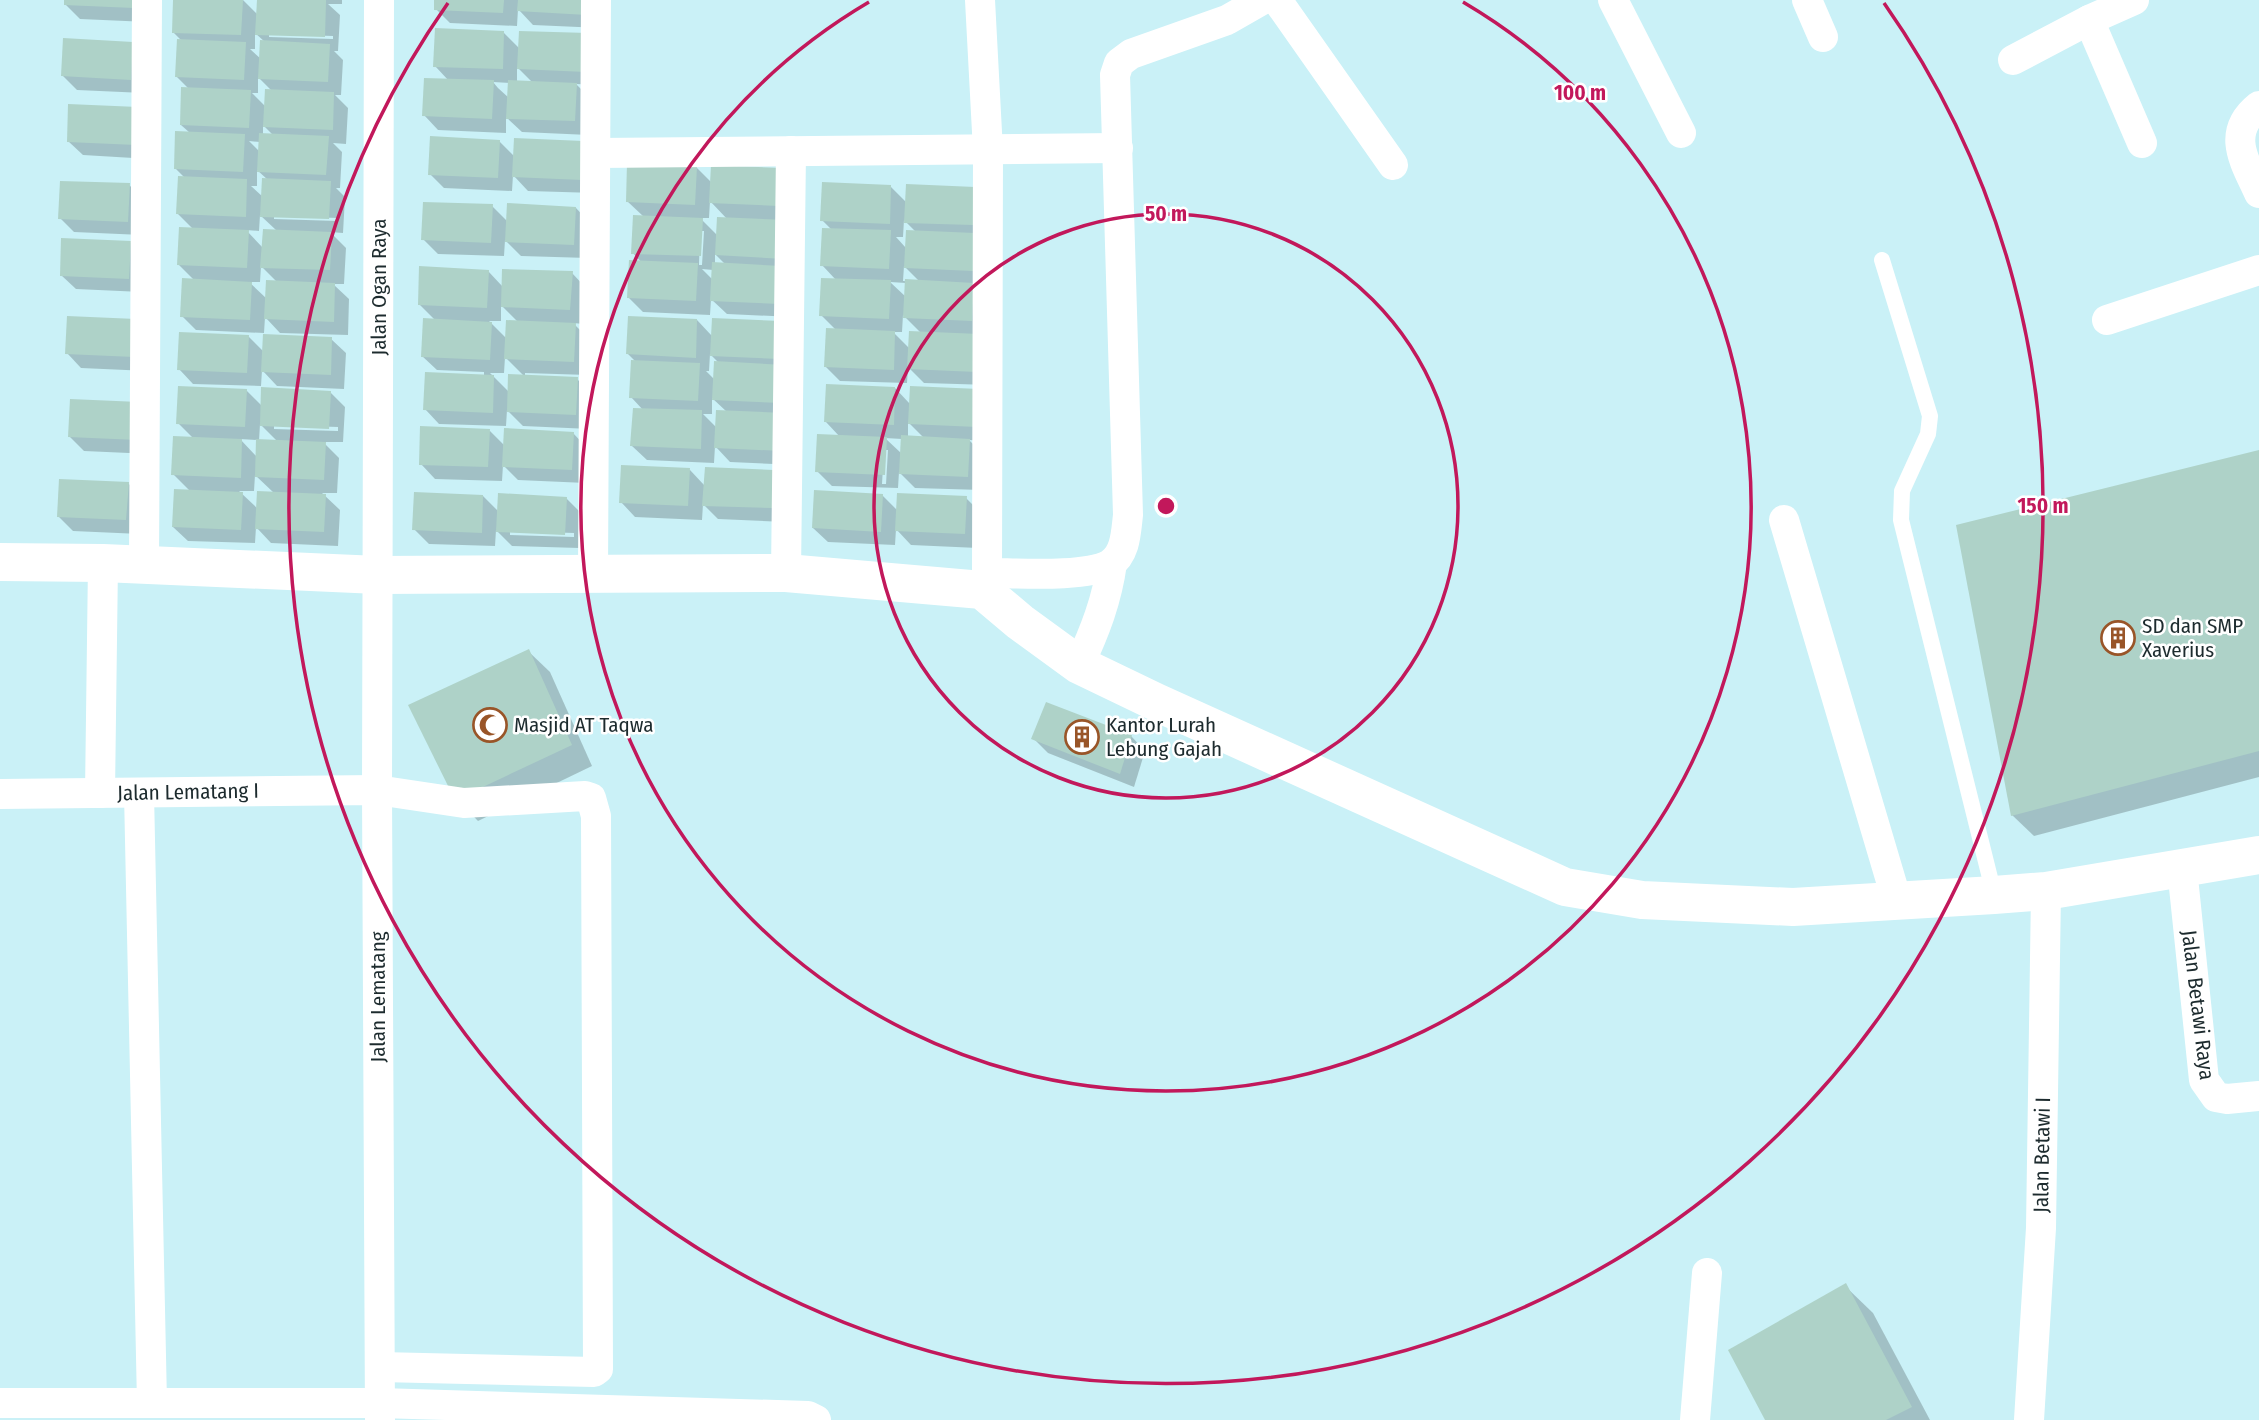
<svg xmlns="http://www.w3.org/2000/svg" width="2259" height="1420" font-family="'Fira Sans Condensed',sans-serif">
  <style>
    .shadow { fill: #0003; fill-rule: evenodd }
    .building { fill: #aed2c8 }
    .lines { fill: none; stroke-linecap: round; stroke-linejoin: round }
    .service { stroke: #fff; stroke-width: 16 }
    .minor { stroke: #fff; stroke-width: 30 }
    .tertiary { stroke: #fff; stroke-width: 38 }
    .ring { fill: none; stroke: #c2185b; stroke-width: 3.5 }
    .labels { text-anchor: middle; stroke-width: 5; stroke-linejoin: round; paint-order: stroke }
    .street-label { font-size: 21px; fill: #1d2b2e; stroke: #fff }
    .poi-label { font-size: 21px; fill: #1d2b2e; stroke: #fff; text-anchor: start }
    .centre { fill: #c2185b; stroke: #fff; stroke-width: 3.5 }
    .ring-label { font-size: 21px; text-anchor: middle; font-weight: bold; fill: #c2185b; stroke: #fff; stroke-width: 5; stroke-linejoin: round; paint-order: stroke }
  </style>
  <rect width="100%" height="100%" fill="#caf1f7"/>
  <g class="shadow">
    <path d="M66 0H149L148 22 80 19 66 5Z"/>
    <path d="M175 0H243L258 15V0H342V4H328L340 15 338 51H334L343 60 341 95H335L348 108 346 144 333 143 342 152 340 188H336L345 197 343 233 330 232 346 248 344 284H333L349 299 348 335 280 333 265 317 264 333 196 330 182 316 195 281 179 265 194 230 178 214 185 178 176 169 190 133 181 125 189 89 176 76 182 41 173 32ZM255 33 265 42 261 59 250 49H255ZM269 34 333 36V39L269 37ZM258 77 272 91 266 107 252 93H258ZM263 125 274 136 263 135ZM249 141 260 142 259 151ZM257 170 268 180 263 197 251 186H257ZM260 215 277 231 263 248 246 230 259 231ZM274 216 338 218V221L274 219ZM261 266 278 283 267 299 249 282H260Z"/>
    <path d="M436 0H602L601 28 533 25 518 9 517 26 450 23 436 9Z"/>
    <path d="M504 33 520 49H601L600 85 576 84 591 99 589 135 522 132 506 117V133L438 130 424 115 449 81 435 66ZM517 67 533 83 517 82ZM493 82 510 83 509 98 498 88Z"/>
    <path d="M132 43 144 93 77 90 63 76Z"/>
    <path d="M137 109 150 159 83 155 68 141Z"/>
    <path d="M499 141 515 157 582 143 596 193 528 191 513 175 512 191 444 188 430 174Z"/>
    <path d="M696 167 712 183 780 170 793 317 727 314 711 299 710 315 643 312 629 298 642 263 633 253 644 217 627 201ZM710 201 728 220 717 235 700 218H709ZM700 231H704L702 265H699ZM715 254 726 265 715 264ZM702 269 713 270V280Z"/>
    <path d="M129 185 144 199 142 235 74 232 60 218Z"/>
    <path d="M891 187 906 202 974 189 990 385 924 383 908 367 907 383 840 381 825 366 837 331 821 315 836 280 822 265 832 230 822 220ZM904 220 916 232 906 248 896 237H903ZM904 266 920 282 903 281ZM890 282 906 283V297ZM903 315 921 333 910 349 893 332H902Z"/>
    <path d="M492 206 508 222 576 208 590 223 588 258 521 256 505 240 504 256 438 254 423 239Z"/>
    <path d="M130 242 144 257 142 292 76 289 61 275Z"/>
    <path d="M488 271 503 287 572 273 586 288 584 324 573 323 589 339 588 375 525 373V376L577 379 591 393 590 429 523 426 507 410 506 426 439 424 425 409 484 376V372L437 370 422 356 436 321 419 304ZM501 305 519 323 507 339 489 321H501ZM505 357 524 376 509 392 490 373H504Z"/>
    <path d="M697 320 712 336 780 323 797 465 730 462 715 446 714 463 647 460 632 446 643 410 631 397 636 362 628 354ZM710 354 719 363 715 380 706 371H709ZM712 398 727 412 717 428 703 414H712Z"/>
    <path d="M135 321 148 371 81 368 67 353Z"/>
    <path d="M248 336 264 352 331 339 346 353 344 389 277 386 262 370 261 386 193 384 179 369Z"/>
    <path d="M895 388 910 404 978 391 990 441 969 440 984 455 982 490 915 488 899 472 898 488 832 486 817 471 840 437 826 422ZM908 422 924 438H908ZM885 438 902 439V454ZM884 450H888L886 484H882Z"/>
    <path d="M246 390 262 406 330 392 345 407 343 442H323L339 458 337 493H322L340 510 338 546 271 543 256 527 255 543 188 541 173 527 190 491 173 474 194 439 178 423ZM260 424 277 441H259ZM274 425 338 427V431L274 429ZM240 439 258 440 257 457ZM255 475 274 493 258 509 239 491H254Z"/>
    <path d="M139 403 151 454 84 451 70 437Z"/>
    <path d="M490 431 505 446 573 433 587 448 586 483 518 480 503 465 502 481 435 479 421 464Z"/>
    <path d="M2259 452V777L2034 836 2012 815Z"/>
    <path d="M690 470 705 486 773 472 786 522 718 519 703 504 702 520 635 517 621 502Z"/>
    <path d="M128 483 142 498 140 534 73 531 59 517Z"/>
    <path d="M882 495 898 511 966 498 980 512 978 548 911 545 896 529 895 545 828 542 813 528Z"/>
    <path d="M483 496 499 512 566 498 581 513 579 548 512 546 496 530 495 546 429 544 414 529ZM510 531 574 533V537L510 535Z"/>
    <path d="M528 651 550 672 592 766 478 821 457 799Z"/>
    <path d="M1131 736 1145 751 1134 787 1048 753 1033 738Z"/>
    <path d="M1845 1286 1873 1313 1930 1420H1767Z"/>
  </g>
  <g class="building">
    <path d="M64 0H134V8L64 5Z"/>
    <path d="M173 0H243L241 35 172 33Z"/>
    <path d="M257 0H326L325 37 255 35Z"/>
    <path d="M434 0H504L503 13 434 10Z"/>
    <path d="M518 0H588L587 15 517 11Z"/>
    <path d="M435 28 504 31 503 69 433 67Z"/>
    <path d="M519 31 588 33 586 72 517 69Z"/>
    <path d="M63 38 133 42 131 80 61 76Z"/>
    <path d="M177 39 246 42 244 80 175 77Z"/>
    <path d="M260 40 330 44 328 82 258 79Z"/>
    <path d="M424 78 494 80 492 119 422 116Z"/>
    <path d="M508 80 577 83 575 121 506 119Z"/>
    <path d="M181 87 251 90 249 128 180 125Z"/>
    <path d="M265 89 334 92 333 130 263 127Z"/>
    <path d="M68 104 138 107 136 145 67 142Z"/>
    <path d="M175 131 245 134 243 172 174 169Z"/>
    <path d="M259 133 329 136 326 175 257 172Z"/>
    <path d="M430 136 500 140 498 178 428 175Z"/>
    <path d="M514 138 583 141 582 180 512 177Z"/>
    <path d="M627 163 697 166 695 205 626 202Z"/>
    <path d="M711 165 780 168 779 206 709 203Z"/>
    <path d="M178 176 247 179 246 217 176 214Z"/>
    <path d="M262 178 331 181 329 219 260 217Z"/>
    <path d="M60 181 130 183 128 222 58 219Z"/>
    <path d="M822 182 891 185 890 224 820 221Z"/>
    <path d="M906 184 975 187 973 225 904 223Z"/>
    <path d="M423 202 493 204 491 243 421 240Z"/>
    <path d="M507 203 576 207 574 245 505 242Z"/>
    <path d="M633 215 703 218 701 256 631 254Z"/>
    <path d="M717 217 786 220 784 259 715 255Z"/>
    <path d="M179 227 249 230 247 268 177 265Z"/>
    <path d="M822 228 891 230 889 269 820 266Z"/>
    <path d="M263 229 332 232 330 270 260 268Z"/>
    <path d="M906 230 975 233 973 271 904 268Z"/>
    <path d="M61 238 131 241 129 279 60 276Z"/>
    <path d="M629 260 698 263 696 301 627 298Z"/>
    <path d="M712 262 781 266 780 304 710 301Z"/>
    <path d="M419 266 489 270 487 308 418 305Z"/>
    <path d="M502 269 573 271 570 310 501 307Z"/>
    <path d="M182 278 252 282 250 320 180 317Z"/>
    <path d="M821 278 891 280 889 319 819 316Z"/>
    <path d="M905 279 974 283 972 321 903 318Z"/>
    <path d="M266 280 335 283 334 322 264 319Z"/>
    <path d="M67 316 136 319 134 357 65 354Z"/>
    <path d="M628 316 697 319 696 358 626 354Z"/>
    <path d="M423 318 492 322 490 360 421 357Z"/>
    <path d="M712 318 781 321 779 359 710 356Z"/>
    <path d="M506 320 576 323 574 362 504 359Z"/>
    <path d="M826 328 895 331 894 370 824 367Z"/>
    <path d="M909 331 979 334 977 372 907 369Z"/>
    <path d="M179 332 249 335 247 373 177 370Z"/>
    <path d="M263 334 332 337 331 375 261 372Z"/>
    <path d="M631 360 700 363 698 401 629 398Z"/>
    <path d="M714 361 784 365 782 403 712 400Z"/>
    <path d="M425 372 494 375 493 413 423 410Z"/>
    <path d="M508 374 578 377 576 415 507 412Z"/>
    <path d="M826 384 895 387 894 425 824 422Z"/>
    <path d="M178 386 247 389 245 427 176 424Z"/>
    <path d="M910 386 979 389 977 427 908 424Z"/>
    <path d="M261 387 331 391 329 429 260 426Z"/>
    <path d="M70 399 139 402 137 440 68 437Z"/>
    <path d="M633 408 702 410 701 449 630 446Z"/>
    <path d="M716 410 785 413 783 451 714 448Z"/>
    <path d="M420 426 490 429 488 467 419 465Z"/>
    <path d="M504 428 574 432 572 470 502 467Z"/>
    <path d="M817 434 887 437 885 475 815 472Z"/>
    <path d="M901 435 970 439 968 477 899 474Z"/>
    <path d="M173 436 242 439 241 478 171 475Z"/>
    <path d="M256 439 326 442 324 480 255 477Z"/>
    <path d="M2259 450V751L2011 816 1956 525Z"/>
    <path d="M621 465 690 468 688 506 619 503Z"/>
    <path d="M705 467 774 470 772 508 702 506Z"/>
    <path d="M59 479 129 482 126 520 57 517Z"/>
    <path d="M174 489 243 492 241 530 172 527Z"/>
    <path d="M814 490 883 494 881 532 812 528Z"/>
    <path d="M257 491 326 494 324 532 255 529Z"/>
    <path d="M414 492 483 495 482 533 412 530Z"/>
    <path d="M498 493 567 497 565 535 496 532Z"/>
    <path d="M897 493 967 496 965 534 895 531Z"/>
    <path d="M529 649 572 745 455 800 408 705Z"/>
    <path d="M1046 702 1132 735 1120 774 1031 739Z"/>
    <path d="M1846 1283 1912 1407 1886 1420H1765L1728 1350Z"/>
  </g>
  <g class="lines">
    <path class="service" d="M1882 260 1930 416 1928 434 1902 491 1901 520 1994 894"/>
    <g class="minor">
      <path d="M379 0 377 790 380 1420"/>
      <path d="M980 0 988 151 987 573 982 590"/>
      <path d="M1277 0 1393 165"/>
      <path d="M1613 0 1681 133"/>
      <path d="M1807 0 1823 37"/>
      <path d="M2089 20 2142 143"/>
      <path d="M2013 60 2089 20 2134 0"/>
      <path d="M2259 106C2225 133 2245 162 2259 193"/>
      <path d="M597 153 1118 148"/>
      <path d="M2107 320 2259 270"/>
      <path d="M1784 520 1897 901"/>
      <path d="M144 565 147 0"/>
      <path d="M593 573 596 0"/>
      <path d="M786 573 791 151"/>
      <path d="M987 573C1017 573 1085 578 1110 564 1126 554 1126 531 1128 515L1115 75 1119 63 1131 54 1227 20 1262 0"/>
      <path d="M1079 665C1095 631 1107 600 1112 563"/>
      <path d="M100 793 103 563"/>
      <path d="M139 793 152 1403"/>
      <path d="M0 794 377 790 464 803 585 796 591 798 596 816 598 1369 594 1372 380 1367"/>
      <path d="M2182 868 2204 1080 2216 1097 2227 1099 2259 1096"/>
      <path d="M0 1403H380L808 1416 816 1420"/>
      <path d="M1695 1420 1707 1273"/>
      <path d="M2029 1420 2041 1228 2046 891"/>
    </g>
    <path class="tertiary" d="M0 562 103 563 378 575 786 573 982 590 1020 622 1079 665 1158 703 1565 887 1642 900 1793 907 1994 895 2046 891 2259 855"/>
  </g>
  <g class="ring">
    <circle cx="1166" cy="506" r="292"/>
    <path d="M1463 2A585 585 0 1 1 869 2"/>
    <path d="M1884 3A877 877 0 1 1 448 3"/>
  </g>
  <defs>
    <g id="building-ring" transform="scale(1.75)"><circle r="9.5" fill="#fff" stroke="#995528" stroke-width="1.5"/><path d="M-4-6H4V6H1V3H-1V6H-4ZM-2.5-4.3h1.7v1.8h-1.7ZM.8-4.3h1.7v1.8H.8ZM-2.5-1h1.7V.8h-1.7ZM.8-1h1.7V.8H.8Z" fill="#995528"/></g>
    <g id="mosque-ring" transform="scale(1.75)"><circle r="9.5" fill="#fff" stroke="#995528" stroke-width="1.5"/><path d="M3.5-4.9A6 6 0 1 0 3.5 4.9A5 5 0 1 1 3.5-4.9Z" fill="#995528"/></g>
  </defs>
  <g fill-rule="evenodd">
    <use href="#building-ring" x="2118" y="638"/>
    <use href="#mosque-ring" x="490" y="725"/>
    <use href="#building-ring" x="1082" y="737"/>
  </g>
  <g class="labels">
    <g class="street-label">
      <text transform="translate(379 287) rotate(-90)" y="7">Jalan Ogan Raya</text>
      <text transform="translate(188 792) rotate(-1)" y="7">Jalan Lematang I</text>
      <text transform="translate(378 997) rotate(-90)" y="7">Jalan Lematang</text>
      <text transform="translate(2198 1005) rotate(83)" y="7">Jalan Betawi Raya</text>
      <text transform="translate(2042 1155) rotate(-89)" y="7">Jalan Betawi I</text>
    </g>
    <g class="poi-label">
      <text x="2142" y="633">SD dan SMP<tspan x="2142" dy="24">Xaverius</tspan></text>
      <text x="514" y="732">Masjid AT Taqwa</text>
      <text x="1106" y="732">Kantor Lurah<tspan x="1106" dy="24">Lebung Gajah</tspan></text>
    </g>
  </g>
  <circle cx="1166" cy="506" r="10" class="centre"/>
  <g class="ring-label">
    <text x="1580" y="100">100 m</text>
    <text x="1166" y="221">50 m</text>
    <text x="2043" y="513">150 m</text>
  </g>
</svg>
